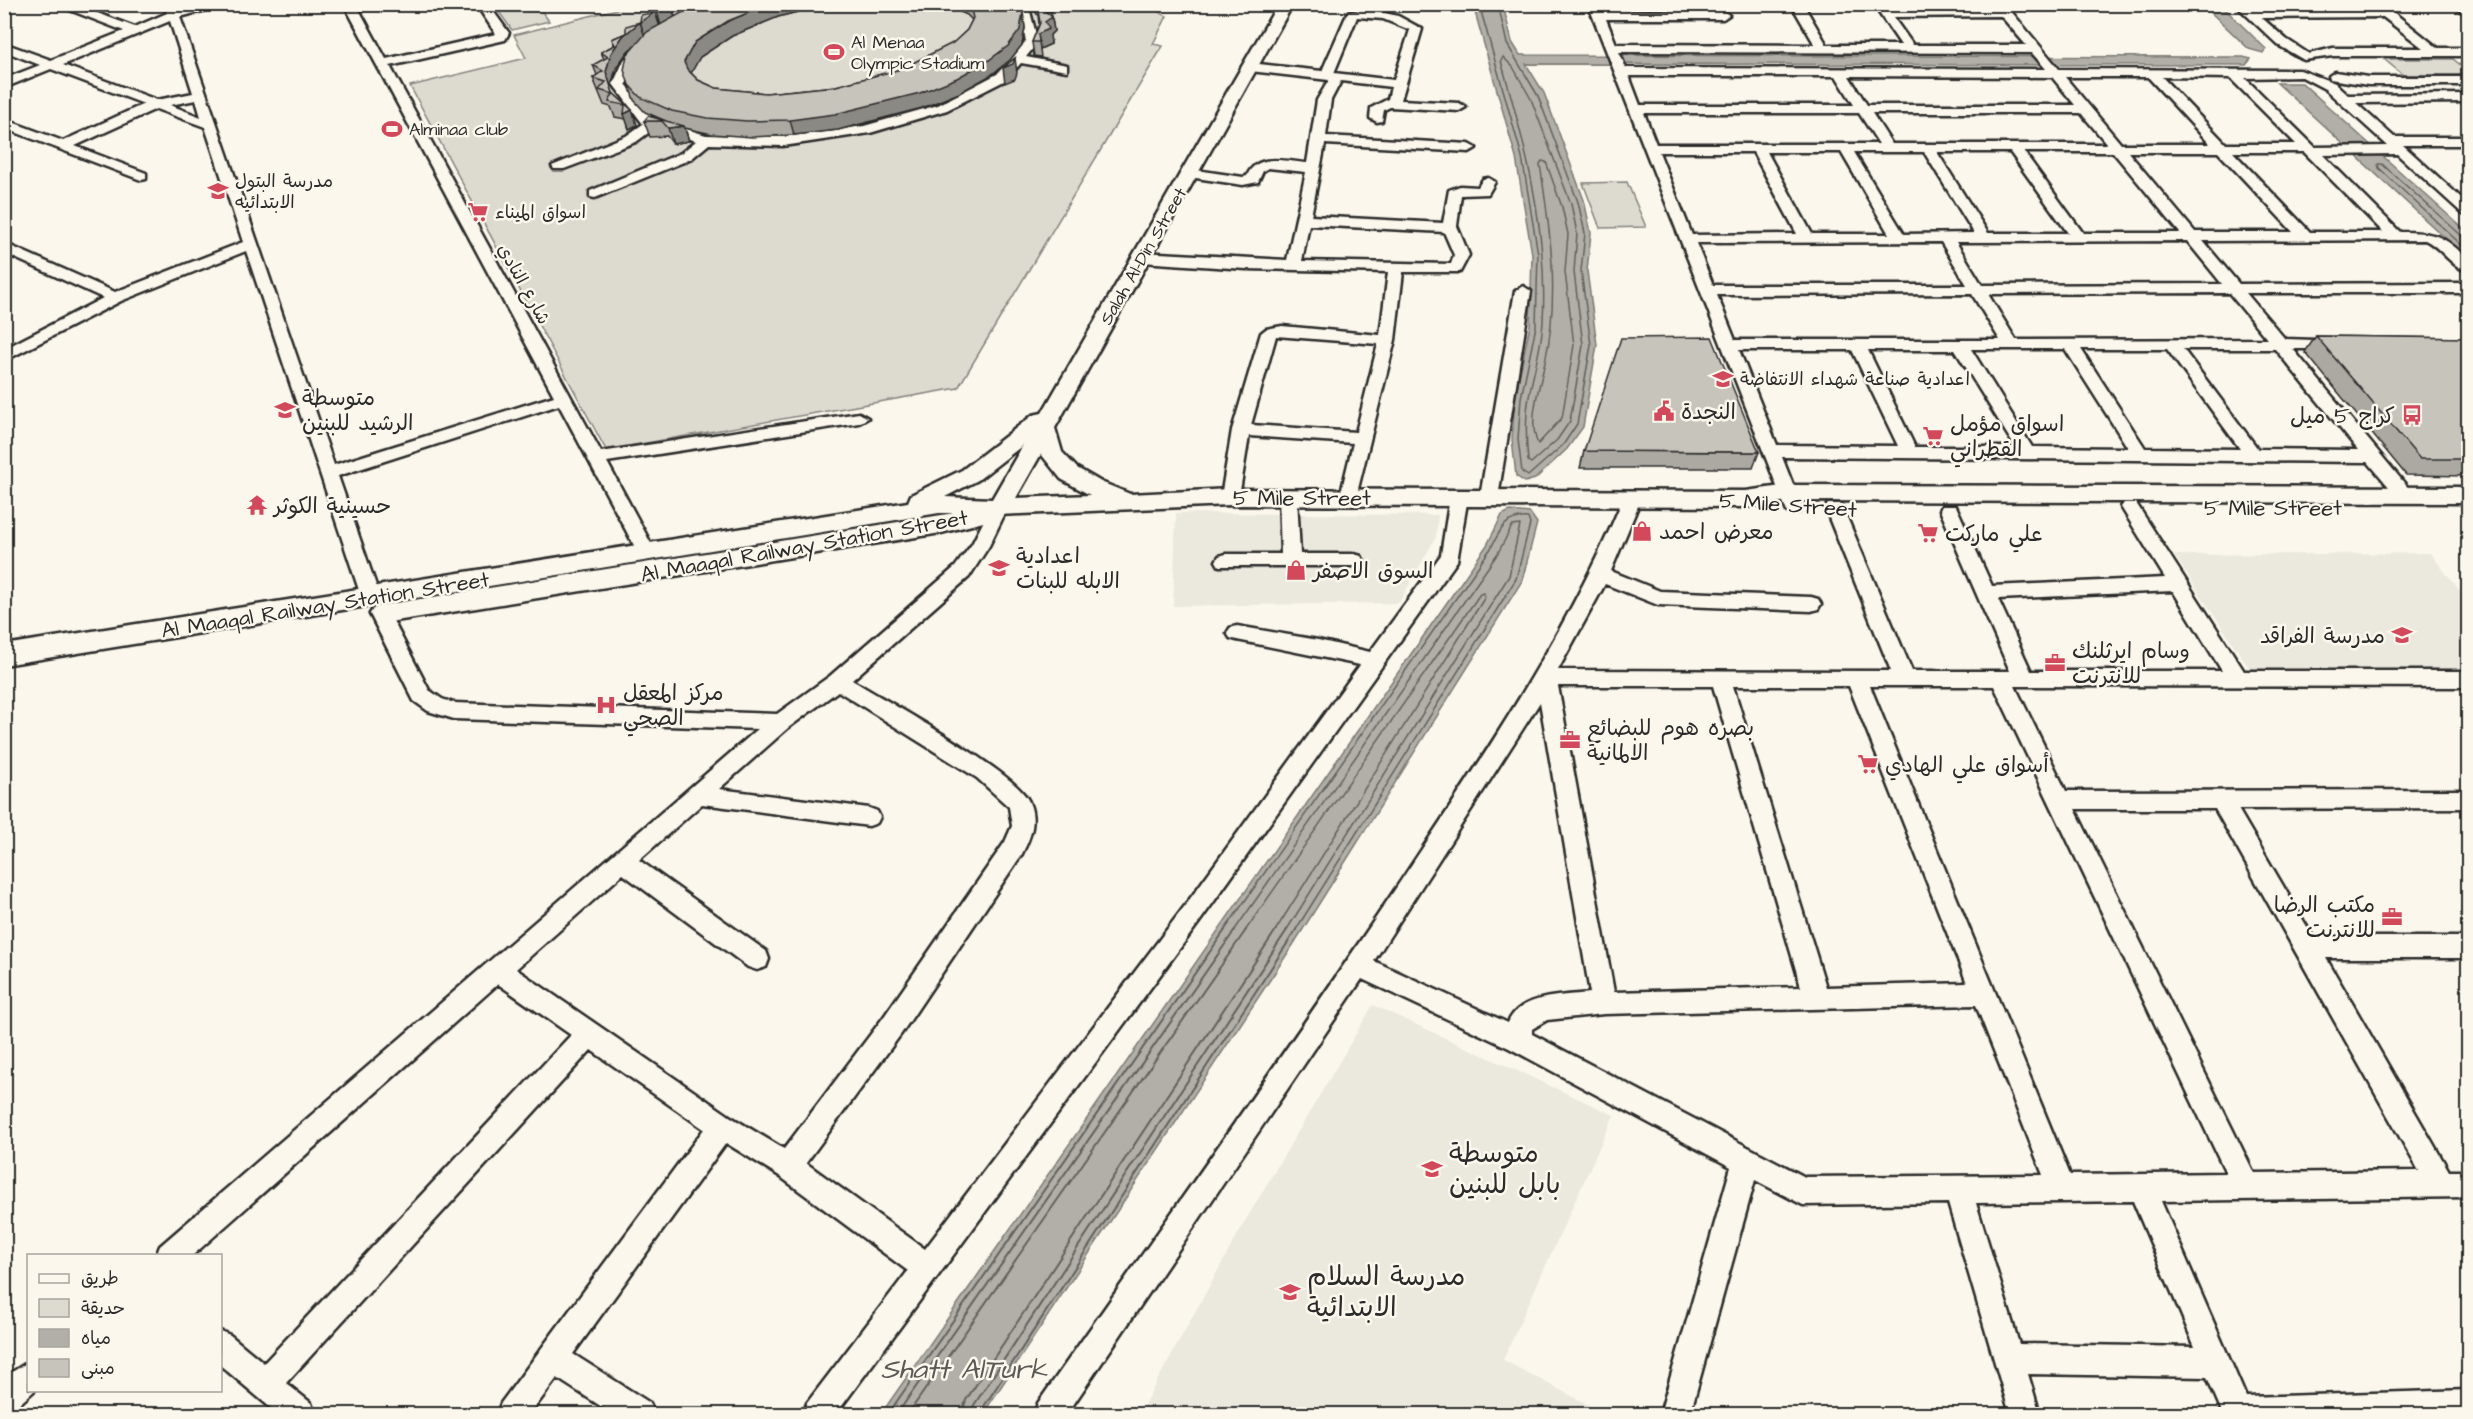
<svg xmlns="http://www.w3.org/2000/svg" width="2473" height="1419" font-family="'Architects Daughter','Playpen Sans Arabic',sans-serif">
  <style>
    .built { fill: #ebe8de }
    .green { fill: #dddad0; stroke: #84827e; stroke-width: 1.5 }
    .water { fill: #b1afa7; stroke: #7b7a75; stroke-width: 1.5 }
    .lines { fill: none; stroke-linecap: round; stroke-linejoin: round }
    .shore-far1 { stroke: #61605d; stroke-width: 1.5 }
    .shore { stroke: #61605d; stroke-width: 2 }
    .minor-casing { stroke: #2b2b2b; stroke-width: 5 }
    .major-casing { stroke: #2b2b2b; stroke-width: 5 }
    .minor { fill: #fbf7ec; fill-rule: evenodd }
    .major { fill: #fbf7ec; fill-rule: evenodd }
    .wall { fill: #aba9a2; stroke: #2b2b2b; stroke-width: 1.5 }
    .shaded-wall { fill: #8b8984; stroke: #2b2b2b; stroke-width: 1.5 }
    .building { fill: #c7c4bc; stroke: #2b2b2b; stroke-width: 1.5 }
    .labels { text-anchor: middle; stroke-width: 5; stroke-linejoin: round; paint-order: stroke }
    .far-poi-label { font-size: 18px; fill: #2b2b2b; stroke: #fbf7ec; text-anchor: start }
    .far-street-label { font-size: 18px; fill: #2b2b2b; stroke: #fbf7ec }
    .poi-label { font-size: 22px; fill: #2b2b2b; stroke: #fbf7ec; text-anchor: start }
    .street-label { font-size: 22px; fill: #2b2b2b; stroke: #fbf7ec }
    .near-poi-label { font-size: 27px; fill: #2b2b2b; stroke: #fbf7ec; text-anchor: start }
    .near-water-label { font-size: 28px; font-style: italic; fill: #5a5956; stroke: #fbf7ec }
  </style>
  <rect width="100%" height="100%" fill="#fbf7ec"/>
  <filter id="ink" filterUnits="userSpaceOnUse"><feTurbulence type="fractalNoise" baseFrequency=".0167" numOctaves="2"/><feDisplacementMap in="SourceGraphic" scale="12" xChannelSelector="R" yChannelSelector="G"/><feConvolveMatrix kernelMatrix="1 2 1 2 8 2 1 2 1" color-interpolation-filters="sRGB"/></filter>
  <g filter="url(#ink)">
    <g class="built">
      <path d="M1176 513 1438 515 1436 537 1399 603 1173 606Z"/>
      <path d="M2430 553 2468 601V669H2250L2174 555Z"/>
      <path d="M1373 1005 1614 1115 1503 1360 1606 1414H1139L1244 1223Z"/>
    </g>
    <g class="green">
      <path d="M1143 4 1167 16 1153 44 1163 46 958 388 606 450 410 86 526 58 514 35 633 5Z"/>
      <path d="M494 5H537L549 21 512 30Z"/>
      <path d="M2384 59H2453L2468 71V75H2403Z"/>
      <path d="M1627 182 1646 227 1600 228 1583 183Z"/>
    </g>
    <g class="water">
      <path d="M1473 5H1503L1512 42 1520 55 2243 57 2251 59 2246 65 1526 64 1544 93 1584 200 1591 233 1587 271 1597 345 1583 427 1567 449 1535 479 1525 482 1516 476 1512 439 1515 397 1530 325 1532 254 1516 158Z"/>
      <path d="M2203 5H2221L2266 49 2263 53 2249 49Z"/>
      <path d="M2277 83H2302L2468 233V259Z"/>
      <path d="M1510 511 1530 513 1537 523 1522 581 1293 945 983 1414H881L1487 545 1502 515Z"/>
    </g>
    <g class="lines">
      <g class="shore-far1">
        <path d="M1479 4 1522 157 1538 254 1536 326 1521 398 1518 439 1522 472 1528 476 1563 445 1577 424 1591 345 1581 271 1585 233 1578 202 1538 96 1507 44 1498 4"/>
        <path d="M1503 57 1513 67 1531 99 1571 204 1577 233 1574 272 1583 345 1570 421 1557 440 1531 463 1528 461C1526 440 1525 418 1529 397 1533 372 1542 347 1543 321 1548 231 1526 147 1501 61Z"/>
        <path d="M1542 161 1546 162 1562 207 1568 234 1565 272 1574 345 1562 418 1538 444C1527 421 1540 386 1545 362 1560 297 1550 229 1540 164Z"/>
        <path d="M2468 237 2462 236 2382 164H2378L2379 168 2468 251"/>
        <path d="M1224 931 1491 548C1500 530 1505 516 1528 518L1530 524 1516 579 1295 931"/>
        <path d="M1234 931 1498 553 1512 526 1520 525 1509 576 1286 931"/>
        <path d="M1245 931 1480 594 1484 593 1485 597 1275 931"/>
      </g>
      <g class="shore">
        <path d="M888 1414 1225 930"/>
        <path d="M897 1414 1235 930"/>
        <path d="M908 1414 1246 930"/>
        <path d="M962 1414 966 1400 1276 930"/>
        <path d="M971 1414 974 1405 1287 930"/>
        <path d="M979 1414 1296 930"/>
      </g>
      <g class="minor-casing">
        <g id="minor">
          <path d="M54 4H73L135 27 167 13 164 4H176L178 10 205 4H229L180 17 334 465 554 396 344 4H356L386 59 496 34 476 4H488L509 33 505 40 390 66 601 452 859 413 868 418 859 423 607 462 655 551 653 556H639L637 551 559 405 338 476 380 597 377 602H363L246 251 121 301 4 361V349L103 298 4 253V243L115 292 243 242 205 127 156 109 75 146 146 173V179L141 180 4 128V119L63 141 144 104 51 69 4 88V79L40 65 4 51V43L51 60 124 31ZM170 21 193 93 157 100 63 65ZM196 100 201 117 170 105Z"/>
          <path d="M1016 4H1028L1038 42 1026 57 1067 65V71L1021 63 1006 80 947 110 870 133 783 146 709 144 691 159 595 198 590 197V191L681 153 696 141 655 128 636 142 564 169H554L552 166 626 136 643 124 613 84 624 60 635 46H643L645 49 636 61 626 84 653 119 706 135 783 137 864 126 938 105 997 74 1026 41Z"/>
          <path d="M1588 4H1600L1603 11H1723L1729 15 1723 19H1606L1616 44 1815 45 1791 4H1803L1827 45H1901L1873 4H1885L1888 9H1995L1992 4H2005L2059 69 2300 70 2335 83 2348 95 2468 94V102L2356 103 2394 137H2468V145H2403L2468 204V215L2463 214 2397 154 2323 155 2400 232C2435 232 2443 235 2468 259V271C2452 268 2441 247 2425 240L2203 241 2239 284 2468 283V293H2246L2285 339 2345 341 2347 344 2345 347 2339 349H2293L2415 496 2406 502 2400 500 2368 462 1782 457 1802 508 1799 512H1787ZM2001 16 2026 45H1913L1893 17ZM1619 52 2032 53 2046 69 1626 68ZM1629 76H1836L1854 105H1640ZM1849 76 2052 77 2075 105H1867ZM2065 77H2148L2210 144H2121ZM2162 77 2230 78 2296 144H2226ZM2302 77 2325 89 2388 146 2315 147 2245 78ZM1644 113H1859L1879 144H1656ZM1872 113H2081L2107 144H1892ZM1659 152H1753L1797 234 1692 235ZM1767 152H1841L1889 234H1812ZM1854 152H1924L1974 233 1904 234ZM1937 152H2010L2068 233H1988ZM2024 152H2113L2180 233H2083ZM2128 152H2218L2293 232H2195ZM2233 152H2304L2383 232H2310ZM2187 241 2222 284 1982 285 1956 242ZM1941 242 1967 285H1713L1696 243ZM2229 293 2267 339 2016 340 1988 294ZM1972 294 2000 340H1735L1717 295ZM1971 349H2065L2128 448 2032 447ZM2081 349H2167L2240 449 2145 448ZM2183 349H2275L2358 450 2258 449ZM1739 350H1852L1898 446 1777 445ZM1868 350H1955L2015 447H1915Z"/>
          <path d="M2369 4H2383L2438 48H2468V56H2333L2304 60 2278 45 2240 9 2246 5 2255 10H2375ZM2383 17 2423 48H2333L2309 54 2286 39 2262 18Z"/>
          <path d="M2455 4H2468V14H2464Z"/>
          <path d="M1367 9 1398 16 1422 29 1401 100 1459 103 1466 107 1459 111 1390 107 1384 110 1382 121 1377 122 1370 118 1371 108 1388 99 1391 87 1341 81 1331 100 1326 136 1469 144 1476 148 1469 152 1325 144 1311 216 1443 223 1449 190 1460 186 1478 187 1483 179 1488 178 1495 182 1488 194 1461 195 1457 226 1469 255 1460 272H1403L1395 340 1355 501H1343L1340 497 1353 443 1249 436 1239 497 1236 501H1224L1221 497 1232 430 1261 333 1266 329 1282 326 1380 335 1388 272 1246 269 1141 262 1133 257 1141 252 1287 260 1306 172 1268 168 1263 171 1258 182 1243 185 1189 177 1182 173 1189 169 1243 177 1247 176C1257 152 1287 162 1307 163L1317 100 1329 80 1250 71 1244 67 1250 63 1322 71 1348 12ZM1357 17 1383 19 1410 30 1394 80 1334 73ZM1309 225 1444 232 1454 255 1451 264 1302 261ZM1276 336 1378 344 1356 432 1251 425Z"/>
          <path d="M2335 72 2368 77H2468V85H2368L2330 79 2329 76Z"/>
          <path d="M1523 286 1531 291 1498 497 1489 503 1480 497 1515 291Z"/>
          <path d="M1288 491 1297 497 1300 554H1354L1361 556 1364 561 1361 566H1219L1216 561 1219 556 1226 554H1281L1279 497Z"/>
          <path d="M1459 491 1468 497 1457 561 1200 921 836 1414H803L807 1403 908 1271 778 1175 726 1143 573 1354 650 1403 654 1414H613L557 1378 530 1414H497L501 1403 704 1129 591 1050 286 1383 311 1403 315 1414H278L220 1365V1331L230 1335 264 1363 571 1035 498 984 192 1256H156L160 1246 758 729 454 719 428 711 414 701 370 614 373 609H387L429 690 442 699 454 703 777 714 830 676 955 567 972 544 993 503H1005L1008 507 989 546 969 577 852 680C884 700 1018 773 1029 802 1037 821 1031 836 1022 854L901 1034 806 1163 925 1249 1184 907 1360 665 1237 640 1230 638 1227 633 1230 628 1237 626 1318 640 1370 652 1441 555 1450 497ZM838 691 977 778 1009 807 1012 826 1005 842 883 1018 784 1149 731 1117 516 969 623 874 748 967 757 970 766 967 769 959 766 951 639 860 702 804 869 826 877 823 880 817 877 811 869 808 719 789 788 728Z"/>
          <path d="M1632 493 1641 499 1611 571 1660 591 1811 597 1818 599 1821 604 1818 609 1811 611 1658 605 1605 584 1558 670 1891 671 1825 508 1828 504H1840L1843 508 1912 671H2010L1940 510 1942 506H1956L1992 586 2165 578 2121 507 2124 503H2136L2244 671H2468V687L2015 686 2066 791 2468 790V808L2238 809 2313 937H2468V958H2326L2449 1171H2468V1197L2161 1201 2246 1397 2468 1390V1414H2223L2207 1377 2028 1374 2040 1414H2010L1948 1203 1803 1205 1755 1180 1690 1414H1660L1731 1167 1509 1048 1362 979 1067 1414H1034L1038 1403C1157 1233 1278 1064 1394 891 1478 765 1564 640 1623 499ZM2173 591 2222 671H2031L1998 599ZM1558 686H1713L1801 987 1614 992ZM1733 686H1849L1967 983 1826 987ZM1870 686H1994L2226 1173 2070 1175ZM1540 702 1590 993C1564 996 1519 994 1508 1023L1374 961ZM2075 809H2215L2419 1171 2254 1173ZM1976 1005 2043 1175 1805 1177 1532 1034V1029L1547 1020 1604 1014ZM2133 1201 2195 1347 2019 1344 1976 1203Z"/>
          <path d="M28 1362V1390H35L15 1408 4 1412V1377Z"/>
        </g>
      </g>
      <g class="major-casing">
        <path id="major" d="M1278 4H1293L1055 428 1062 452 1077 468 1101 482 1130 494 1230 489 1746 491 1788 485 2468 487V503L1788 501 1746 507 1230 505 998 515 995 519 941 533 383 623 374 620 370 614 374 608 383 605 954 513H939L4 665V645L908 502 911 495 962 470 1033 415 1042 413ZM1023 445 992 499 945 497 978 480ZM1041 454 1061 479 1090 495 1016 498Z"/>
      </g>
      <use href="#minor" class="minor"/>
      <use href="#major" class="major"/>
    </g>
    <g class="wall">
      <path d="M663 4H671L675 17 698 4H845L805 10 778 17 732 36 700 57 691 73 698 80 716 88 766 93 836 86 901 69 953 43 967 30 972 20 967 15 949 7 941 4H1019L1023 13 1025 28 1022 45 1010 60 991 75 959 93 922 108 838 130 794 135 752 137 712 134 685 128 689 141 673 144 667 136 650 137 644 121H666L645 112 634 100 629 85 638 43 628 51 616 68 611 87 613 93 632 110 637 125 629 129 626 119 615 117 611 107 604 105 593 78 597 75 593 65 604 59 601 52 614 45 612 39 626 33 640 22 645 35 640 22 655 12 660 26 661 25Z"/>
      <path d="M1031 4 1050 5 1054 31 1050 35 1051 44 1040 49 1041 57 1034 56 1032 42 1039 24 1038 16Z"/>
      <path d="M2060 4H2168L2167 6 2068 12Z"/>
      <path d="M2316 336 2469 338V476L2406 475 2305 352Z"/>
      <path d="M1584 451 1759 452 1753 468H1580Z"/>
    </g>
    <g class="shaded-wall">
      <path d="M669 4H671L675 18 661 26 657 11Z"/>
      <path d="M770 4H845L805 10 778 17 732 36 700 57 689 77 684 62 695 42 728 21Z"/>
      <path d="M1050 5 1054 31 1050 35 1051 44 1040 49 1038 34 1045 11Z"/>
      <path d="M655 12 660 27 645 37 640 22Z"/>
      <path d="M1023 13 1025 28 1022 45 1010 60 991 75 959 93 922 108 838 130 794 135 790 120Z"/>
      <path d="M640 22 645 37 628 51 616 68 611 87 606 72 611 53 623 36Z"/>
      <path d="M1015 58 1017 73 1015 79 1005 83 1003 68Z"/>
      <path d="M632 110 637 125 629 129 624 114Z"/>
      <path d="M684 126 689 141 673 144 668 128Z"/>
    </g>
    <g class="building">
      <path d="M669 4 657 11 659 5Z"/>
      <path d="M698 4H770L728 21 695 42 684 62 687 69 698 80 716 88 766 93 836 86 901 69 953 43 967 30 973 18 970 6 968 4H1019L1023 13 1020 30 1008 46 989 60 957 78 920 93 835 114 790 120 747 121 707 118 672 111 640 97 629 85 624 70 627 55 647 32Z"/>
      <path d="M1037 4 1050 5 1045 11 1052 17 1045 22 1049 29 1038 34 1039 42H1032L1040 23Z"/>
      <path d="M655 12 640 22 641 15Z"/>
      <path d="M640 22 623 36 611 53 606 72 613 93 632 110 624 114 625 105 609 102 613 94 599 90 606 82 593 78 603 71 593 65 608 57 601 52 615 45 612 39 626 33V26Z"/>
      <path d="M1015 58 1013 64 1003 68Z"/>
      <path d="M648 116 684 126 668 128 662 121H644Z"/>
      <path d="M2316 336 2469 338V459H2420Z"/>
      <path d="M1712 337 1759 452 1584 451 1621 338Z"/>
    </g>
  </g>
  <defs>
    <g id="stadium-bare" transform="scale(1.62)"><path d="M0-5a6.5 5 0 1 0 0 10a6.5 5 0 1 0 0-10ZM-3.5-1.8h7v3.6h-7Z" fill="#d1495b" stroke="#fbf7ec" stroke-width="2.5" paint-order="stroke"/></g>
    <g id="school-bare" transform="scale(1.62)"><path d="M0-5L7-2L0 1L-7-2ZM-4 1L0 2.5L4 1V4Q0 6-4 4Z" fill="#d1495b" stroke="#fbf7ec" stroke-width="2.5" paint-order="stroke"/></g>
    <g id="supermarket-bare" transform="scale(1.62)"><path d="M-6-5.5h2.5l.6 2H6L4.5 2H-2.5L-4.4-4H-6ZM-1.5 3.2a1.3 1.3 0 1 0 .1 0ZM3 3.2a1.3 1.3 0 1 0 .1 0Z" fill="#d1495b" stroke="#fbf7ec" stroke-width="2.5" paint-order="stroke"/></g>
    <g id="civic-bare" transform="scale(1.62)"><path d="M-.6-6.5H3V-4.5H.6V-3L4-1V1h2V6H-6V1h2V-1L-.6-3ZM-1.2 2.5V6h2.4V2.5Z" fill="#d1495b" stroke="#fbf7ec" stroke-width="2.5" paint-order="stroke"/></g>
    <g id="bus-bare" transform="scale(1.62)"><path d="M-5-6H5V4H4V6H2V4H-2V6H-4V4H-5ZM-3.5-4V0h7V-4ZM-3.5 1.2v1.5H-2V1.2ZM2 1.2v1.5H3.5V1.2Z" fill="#d1495b" stroke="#fbf7ec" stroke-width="2.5" paint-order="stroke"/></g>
    <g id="temple-bare" transform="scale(1.62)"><path d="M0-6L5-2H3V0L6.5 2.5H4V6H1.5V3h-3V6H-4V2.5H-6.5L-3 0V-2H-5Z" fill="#d1495b" stroke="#fbf7ec" stroke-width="2.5" paint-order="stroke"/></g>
    <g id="shop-bare" transform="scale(1.62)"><path d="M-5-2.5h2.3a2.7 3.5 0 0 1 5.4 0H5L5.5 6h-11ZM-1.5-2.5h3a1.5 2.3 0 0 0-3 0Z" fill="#d1495b" stroke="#fbf7ec" stroke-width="2.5" paint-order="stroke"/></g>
    <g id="office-bare" transform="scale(1.62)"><path d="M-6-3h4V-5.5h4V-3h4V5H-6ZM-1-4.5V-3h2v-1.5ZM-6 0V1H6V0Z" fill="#d1495b" stroke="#fbf7ec" stroke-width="2.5" paint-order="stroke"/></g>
    <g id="hospital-bare" transform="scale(1.62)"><path d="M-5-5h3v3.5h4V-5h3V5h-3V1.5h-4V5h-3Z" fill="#d1495b" stroke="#fbf7ec" stroke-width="2.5" paint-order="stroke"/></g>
  </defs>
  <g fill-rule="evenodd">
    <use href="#stadium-bare" x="834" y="52"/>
    <use href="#stadium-bare" x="392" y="129"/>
    <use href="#school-bare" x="218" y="191"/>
    <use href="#supermarket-bare" x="478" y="212"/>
    <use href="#school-bare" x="1723" y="379"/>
    <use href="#school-bare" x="285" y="410"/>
    <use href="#civic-bare" x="1664" y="411"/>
    <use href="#bus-bare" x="2412" y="415"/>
    <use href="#supermarket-bare" x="1933" y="436"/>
    <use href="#temple-bare" x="257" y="505"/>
    <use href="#shop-bare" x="1642" y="531"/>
    <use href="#supermarket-bare" x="1928" y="533"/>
    <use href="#school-bare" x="999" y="568"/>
    <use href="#shop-bare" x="1296" y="570"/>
    <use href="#school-bare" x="2402" y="635"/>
    <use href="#office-bare" x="2055" y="663"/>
    <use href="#hospital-bare" x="606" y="705"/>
    <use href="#office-bare" x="1570" y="740"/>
    <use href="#supermarket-bare" x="1868" y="764"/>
    <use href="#office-bare" x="2392" y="917"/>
    <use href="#school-bare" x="1432" y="1169"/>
    <use href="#school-bare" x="1290" y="1292"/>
  </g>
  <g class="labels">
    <g class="far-poi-label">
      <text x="851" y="48">Al Menaa<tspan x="851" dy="21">Olympic Stadium</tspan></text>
      <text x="409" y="135">Alminaa club</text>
      <text x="235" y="187">مدرسة البتول<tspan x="235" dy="21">الابتدائيه</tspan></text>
      <text x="495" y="218">اسواق الميناء</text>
      <text x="1740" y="385">اعدادية صناعة شهداء الانتفاضة</text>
    </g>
    <g class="far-street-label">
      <text transform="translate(1143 256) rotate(-60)" y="6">Salah Al-Din Street</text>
      <text transform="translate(524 284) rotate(61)" y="6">شارع النادي</text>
    </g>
    <g class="poi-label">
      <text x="302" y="405">متوسطة<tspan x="302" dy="25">الرشيد للبنين</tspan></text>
      <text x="1681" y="419">النجدة</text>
      <text x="2395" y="423" text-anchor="end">كراج 5 ميل</text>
      <text x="1950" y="431">اسواق مؤمل<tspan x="1950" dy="25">القطراني</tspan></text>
      <text x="274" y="513">حسينية الكوثر</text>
      <text x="1659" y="539">معرض احمد</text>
      <text x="1945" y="541">علي ماركت</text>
      <text x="1016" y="563">اعدادية<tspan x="1016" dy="25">الابله للبنات</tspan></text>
      <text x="1313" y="578">السوق الاصفر</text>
      <text x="2385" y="643" text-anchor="end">مدرسة الفراقد</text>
      <text x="2072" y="658">وسام ايرثلنك<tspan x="2072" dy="25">للانترنت</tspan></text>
      <text x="623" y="700">مركز المعقل<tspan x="623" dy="25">الصحي</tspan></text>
      <text x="1587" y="735">بصره هوم للبضائع<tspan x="1587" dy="25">الالمانية</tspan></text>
      <text x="1885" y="772">أسواق علي الهادي</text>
      <text x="2375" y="912" text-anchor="end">مكتب الرضا<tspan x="2375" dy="25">للانترنت</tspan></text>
    </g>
    <g class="street-label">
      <text x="1302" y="505">5 Mile Street</text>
      <text transform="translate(1788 504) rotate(4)" y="8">5 Mile Street</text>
      <text x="2273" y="515">5 Mile Street</text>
      <text transform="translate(804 545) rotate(-10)" y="8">Al Maaqal Railway Station Street</text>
      <text transform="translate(325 604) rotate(-9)" y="8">Al Maaqal Railway Station Street</text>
    </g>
    <g class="near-poi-label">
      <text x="1449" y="1162">متوسطة<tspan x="1449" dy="31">بابل للبنين</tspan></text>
      <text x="1307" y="1285">مدرسة السلام<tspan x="1307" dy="31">الابتدائية</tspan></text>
    </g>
    <g class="near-water-label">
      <text x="964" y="1378">Shatt AlTurk</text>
    </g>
  </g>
  <rect width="2473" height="1419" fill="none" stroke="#fbf7ec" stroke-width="24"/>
  <rect x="12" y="12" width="2449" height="1395" fill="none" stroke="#2b2b2b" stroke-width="2" filter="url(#ink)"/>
  <rect x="27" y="1254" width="195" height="138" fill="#fbf7ec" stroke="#a8a59f" stroke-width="1.5"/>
  <rect x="39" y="1274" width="30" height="9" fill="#fbf7ec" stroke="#a8a59f" stroke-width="1.5"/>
  <text x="81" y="1284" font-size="18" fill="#2b2b2b">طريق</text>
  <rect x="39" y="1299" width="30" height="18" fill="#dddad0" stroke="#a8a59f" stroke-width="1.5"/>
  <text x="81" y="1314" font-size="18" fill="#2b2b2b">حديقة</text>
  <rect x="39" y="1329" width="30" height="18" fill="#b1afa7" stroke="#a8a59f" stroke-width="1.5"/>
  <text x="81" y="1344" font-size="18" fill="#2b2b2b">مياه</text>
  <rect x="39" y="1359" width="30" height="18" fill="#c7c4bc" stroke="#a8a59f" stroke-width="1.5"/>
  <text x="81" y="1374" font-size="18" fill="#2b2b2b">مبنى</text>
</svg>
